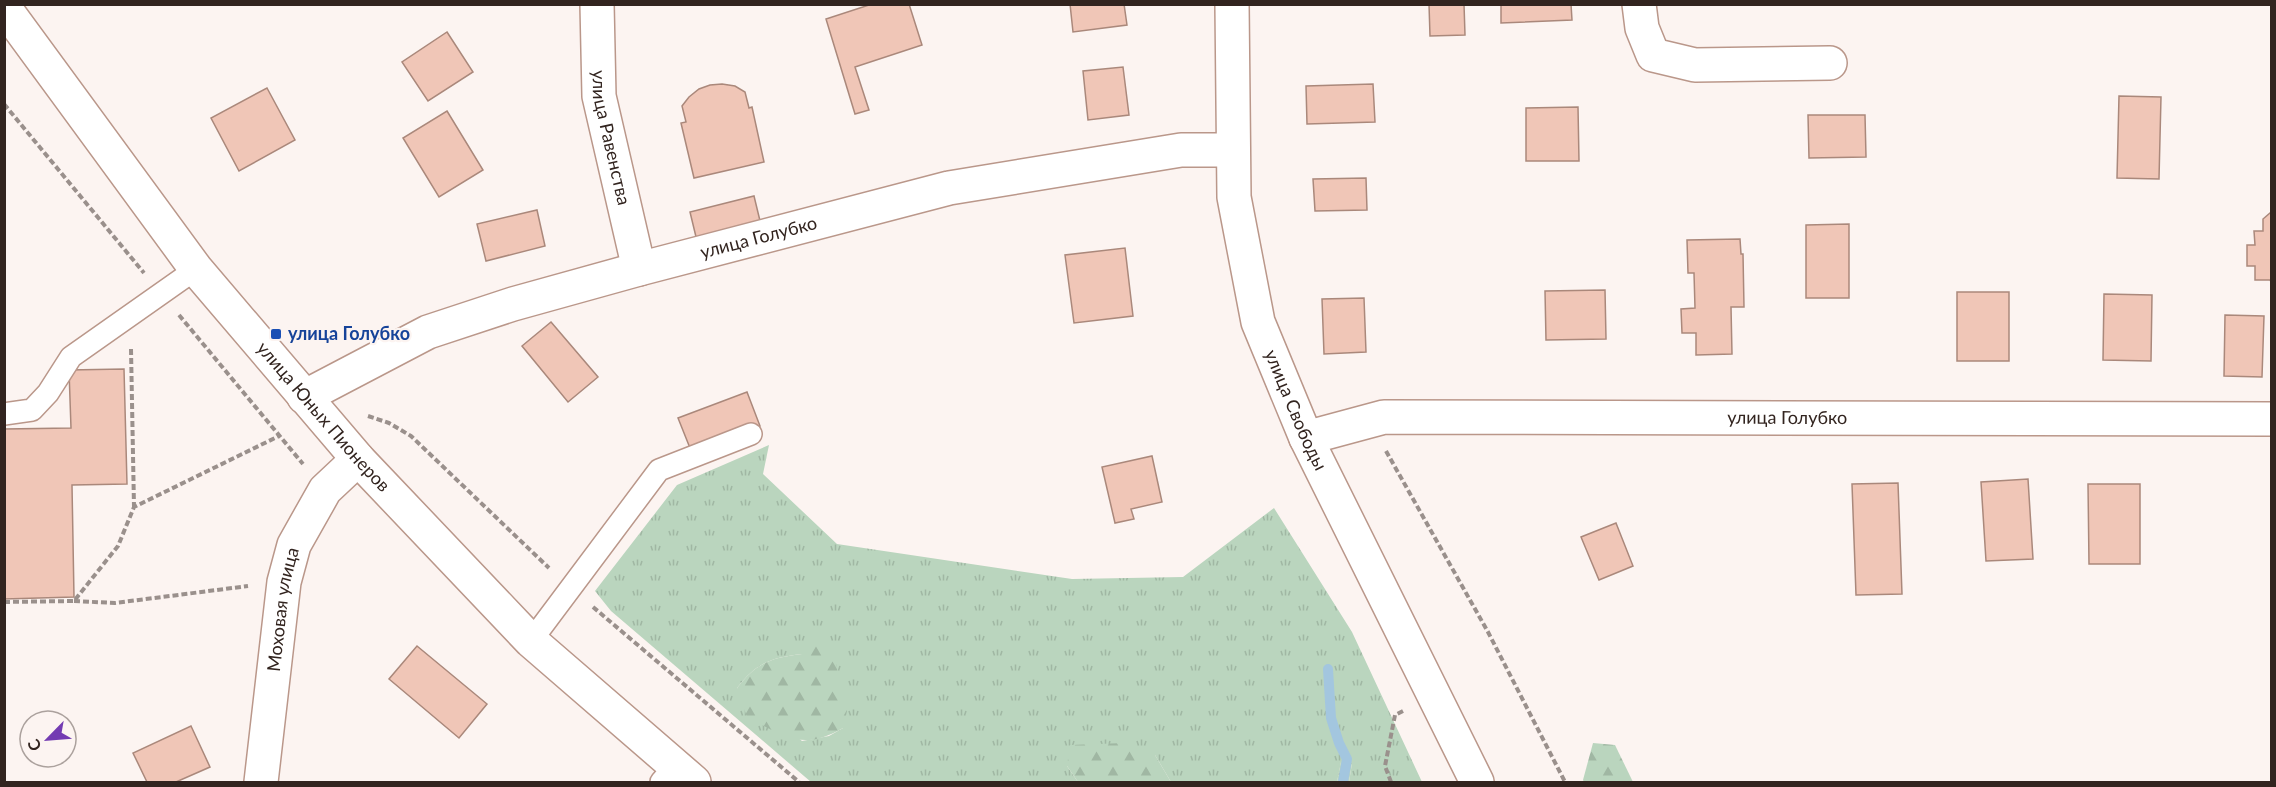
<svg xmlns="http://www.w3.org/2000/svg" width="2276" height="787" font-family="Lato,sans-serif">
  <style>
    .grass { fill: url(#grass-tufts); fill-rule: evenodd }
    .forest { fill: url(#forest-firs) }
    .wetland { fill: url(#wetland-marsh) }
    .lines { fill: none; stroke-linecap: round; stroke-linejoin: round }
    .stream { stroke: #a3c6df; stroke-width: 10 }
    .building { fill: #f0c6b7; stroke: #aa887b; stroke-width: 1.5 }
    .service-casing { stroke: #ba978a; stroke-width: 24 }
    .minor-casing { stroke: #ba978a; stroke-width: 36 }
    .secondary-casing { stroke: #ba978a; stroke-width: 36 }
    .path { stroke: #9a908c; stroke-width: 4; stroke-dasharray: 6 3; stroke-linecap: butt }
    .service { stroke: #fff; stroke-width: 21 }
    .minor { stroke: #fff; stroke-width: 33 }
    .secondary { stroke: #fff; stroke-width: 33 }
    .transit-dot { fill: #1a4fb4; stroke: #fcf4f1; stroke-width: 2 }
    .labels { text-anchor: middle; stroke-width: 4.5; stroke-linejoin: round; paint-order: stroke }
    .street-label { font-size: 18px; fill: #32241f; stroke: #fcf4f1 }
    .transit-label { font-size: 18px; font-weight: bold; fill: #164399; stroke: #fcf4f1; text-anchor: start }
  </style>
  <defs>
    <pattern id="grass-tufts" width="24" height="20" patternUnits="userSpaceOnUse" patternTransform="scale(1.5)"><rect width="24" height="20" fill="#bad5be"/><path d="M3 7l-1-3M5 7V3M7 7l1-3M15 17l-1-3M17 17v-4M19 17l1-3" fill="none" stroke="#a0b7a3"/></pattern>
    <pattern id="forest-firs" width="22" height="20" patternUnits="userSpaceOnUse" patternTransform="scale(1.5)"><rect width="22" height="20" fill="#bad5be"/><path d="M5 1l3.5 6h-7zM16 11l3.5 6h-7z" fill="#a0b7a3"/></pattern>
    <pattern id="wetland-marsh" width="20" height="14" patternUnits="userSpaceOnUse" patternTransform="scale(1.5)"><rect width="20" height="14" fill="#bad5be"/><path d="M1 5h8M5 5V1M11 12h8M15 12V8" fill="none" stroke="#a0b7a3"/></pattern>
  </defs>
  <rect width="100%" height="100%" fill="#fcf4f1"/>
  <path class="grass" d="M769 445 763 474 837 544 1072 579 1183 577 1274 508 1352 632 1422 782H1349L1352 763 1341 762 1337 782H1171L1155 755 1067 766 1078 782H811L611 611 595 591 677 485ZM802 654 843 728 829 736 802 741 737 688C757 662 771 658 802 654Z"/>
  <g class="forest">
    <path d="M813 640 827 642 835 660 847 711 843 728C802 752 784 736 747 717L737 688C757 662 771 658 802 654Z"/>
    <path d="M1124 743 1155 755 1171 782H1078L1067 766 1070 745Z"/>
    <path d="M1593 743 1615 745 1633 782H1584L1583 780Z"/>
  </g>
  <path class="wetland" d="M1347 759 1352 763 1349 782H1337L1341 761Z"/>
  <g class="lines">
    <path class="stream" d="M1328 669 1331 718 1339 743 1347 759 1343 782"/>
  </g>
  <g class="building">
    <path d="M872 4H909L922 45 855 67 869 110 855 114 826 19Z"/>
    <path d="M1070 4H1124L1127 25 1073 32Z"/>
    <path d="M1429 4H1464L1465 35 1430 36Z"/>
    <path d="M1501 4H1571L1572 20 1501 23Z"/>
    <path d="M447 32 473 72 428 101 402 62Z"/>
    <path d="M1123 67 1129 115 1088 120 1083 71Z"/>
    <path d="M722 84 735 86 745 92 749 108 752 107 764 162 694 178 681 123 686 122 682 106 689 97 699 89 710 85Z"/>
    <path d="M1373 84 1375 122 1307 124 1306 86Z"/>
    <path d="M267 88 295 140 239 171 211 118Z"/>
    <path d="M2119 96 2161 97 2159 179 2117 178Z"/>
    <path d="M1578 107 1579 161H1526V108Z"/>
    <path d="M447 111 483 170 439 197 403 138Z"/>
    <path d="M1808 115H1865L1866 157 1809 158Z"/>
    <path d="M1366 178 1367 210 1315 211 1313 179Z"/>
    <path d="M754 196 761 225 697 241 690 212Z"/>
    <path d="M537 210 545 246 486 261 477 224Z"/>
    <path d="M2270 213H2272V283L2270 280H2255V266H2247V245H2255L2254 231H2263V219Z"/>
    <path d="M1849 224V298H1806V225Z"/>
    <path d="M1740 239 1741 254H1743L1744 307H1731L1732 354 1696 355V333H1682L1681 309 1695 308 1694 273H1688L1687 240Z"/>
    <path d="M1125 248 1133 316 1074 323 1065 255Z"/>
    <path d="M1605 290 1606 339 1546 340 1545 291Z"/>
    <rect x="1957" y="292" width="52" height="69"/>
    <path d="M2104 294 2152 295 2151 361 2103 360Z"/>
    <path d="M1364 298 1366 352 1324 354 1322 299Z"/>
    <path d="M2225 315 2264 316 2262 377 2224 376Z"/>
    <path d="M551 322 598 377 568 402 522 346Z"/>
    <path d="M124 369 127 484 72 485 74 597 4 599V429L71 428 69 370Z"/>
    <path d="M747 392 760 426 692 453 678 418Z"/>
    <path d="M1152 456 1162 502 1131 509 1134 519 1115 523 1102 467Z"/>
    <path d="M2028 479 2033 559 1986 561 1981 482Z"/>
    <path d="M1898 483 1902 594 1856 595 1852 484Z"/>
    <path d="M2088 484H2140V564H2089Z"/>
    <path d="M1616 523 1633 566 1599 580 1581 537Z"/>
    <path d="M417 646 487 704 459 738 389 679Z"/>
    <path d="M191 726 210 767 176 782H147L133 753Z"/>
  </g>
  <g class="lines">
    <g class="service-casing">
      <g id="service">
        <path d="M4 414 32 410 48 393 71 357 196 269"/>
        <path d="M531 641 659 470 751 434"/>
        <path d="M661 782 675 766"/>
      </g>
    </g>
    <g class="minor-casing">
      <g id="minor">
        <path id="s1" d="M597 4 599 96 639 269"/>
        <path d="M1639 4 1642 28 1653 55 1695 65 1830 63"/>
        <path id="s2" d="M304 397 428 332 513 304 639 269 949 188 1181 150H1233"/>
        <path id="s3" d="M1306 438 1384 417 2272 419"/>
        <path id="s4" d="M261 782 284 582 294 545 325 490 358 459"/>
      </g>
    </g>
    <g class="secondary-casing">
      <g id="secondary">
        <path id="s5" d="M1232 4 1234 197 1258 322 1306 438 1477 782"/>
        <path id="s6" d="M4 7 196 269 358 459 531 641 694 782"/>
      </g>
    </g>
    <g class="path">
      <path d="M4 104 144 273"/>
      <path d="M179 315 303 464"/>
      <path d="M131 349 134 507"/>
      <path d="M368 416 389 423 411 436 549 568"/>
      <path d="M1386 451 1488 632 1565 782"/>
      <path d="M74 601 115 603 248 586"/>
      <path d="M4 602 74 601 118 546 134 507 279 436"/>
      <path d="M593 607 799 782"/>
      <path d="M1391 782 1385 766 1395 715 1405 710"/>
    </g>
    <use href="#service" class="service"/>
    <use href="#minor" class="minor"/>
    <use href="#secondary" class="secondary"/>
  </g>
  <rect class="transit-dot" x="270" y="328" width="12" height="12" rx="3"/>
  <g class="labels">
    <g class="street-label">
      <text dy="6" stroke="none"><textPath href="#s1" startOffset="135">улица Равенства</textPath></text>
      <text dy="6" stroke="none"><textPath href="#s2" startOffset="484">улица Голубко</textPath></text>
      <text dy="6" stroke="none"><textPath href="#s5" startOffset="416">улица Свободы</textPath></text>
      <text dy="6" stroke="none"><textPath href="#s6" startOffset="520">улица Юных Пионеров</textPath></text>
      <text dy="6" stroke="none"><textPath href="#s3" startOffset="484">улица Голубко</textPath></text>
      <text dy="6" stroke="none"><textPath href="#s4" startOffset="174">Моховая улица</textPath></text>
    </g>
    <g class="transit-label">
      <text x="288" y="340">улица Голубко</text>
    </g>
  </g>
  <rect width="2276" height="787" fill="none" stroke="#32241f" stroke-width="12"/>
  <g transform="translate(48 739) rotate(245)"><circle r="28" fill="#fcf4f1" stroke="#aba19d" stroke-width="1.5"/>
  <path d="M0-4.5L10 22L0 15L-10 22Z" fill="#733bb2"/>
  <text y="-9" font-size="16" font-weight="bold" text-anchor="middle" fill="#32241f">С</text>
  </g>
</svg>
